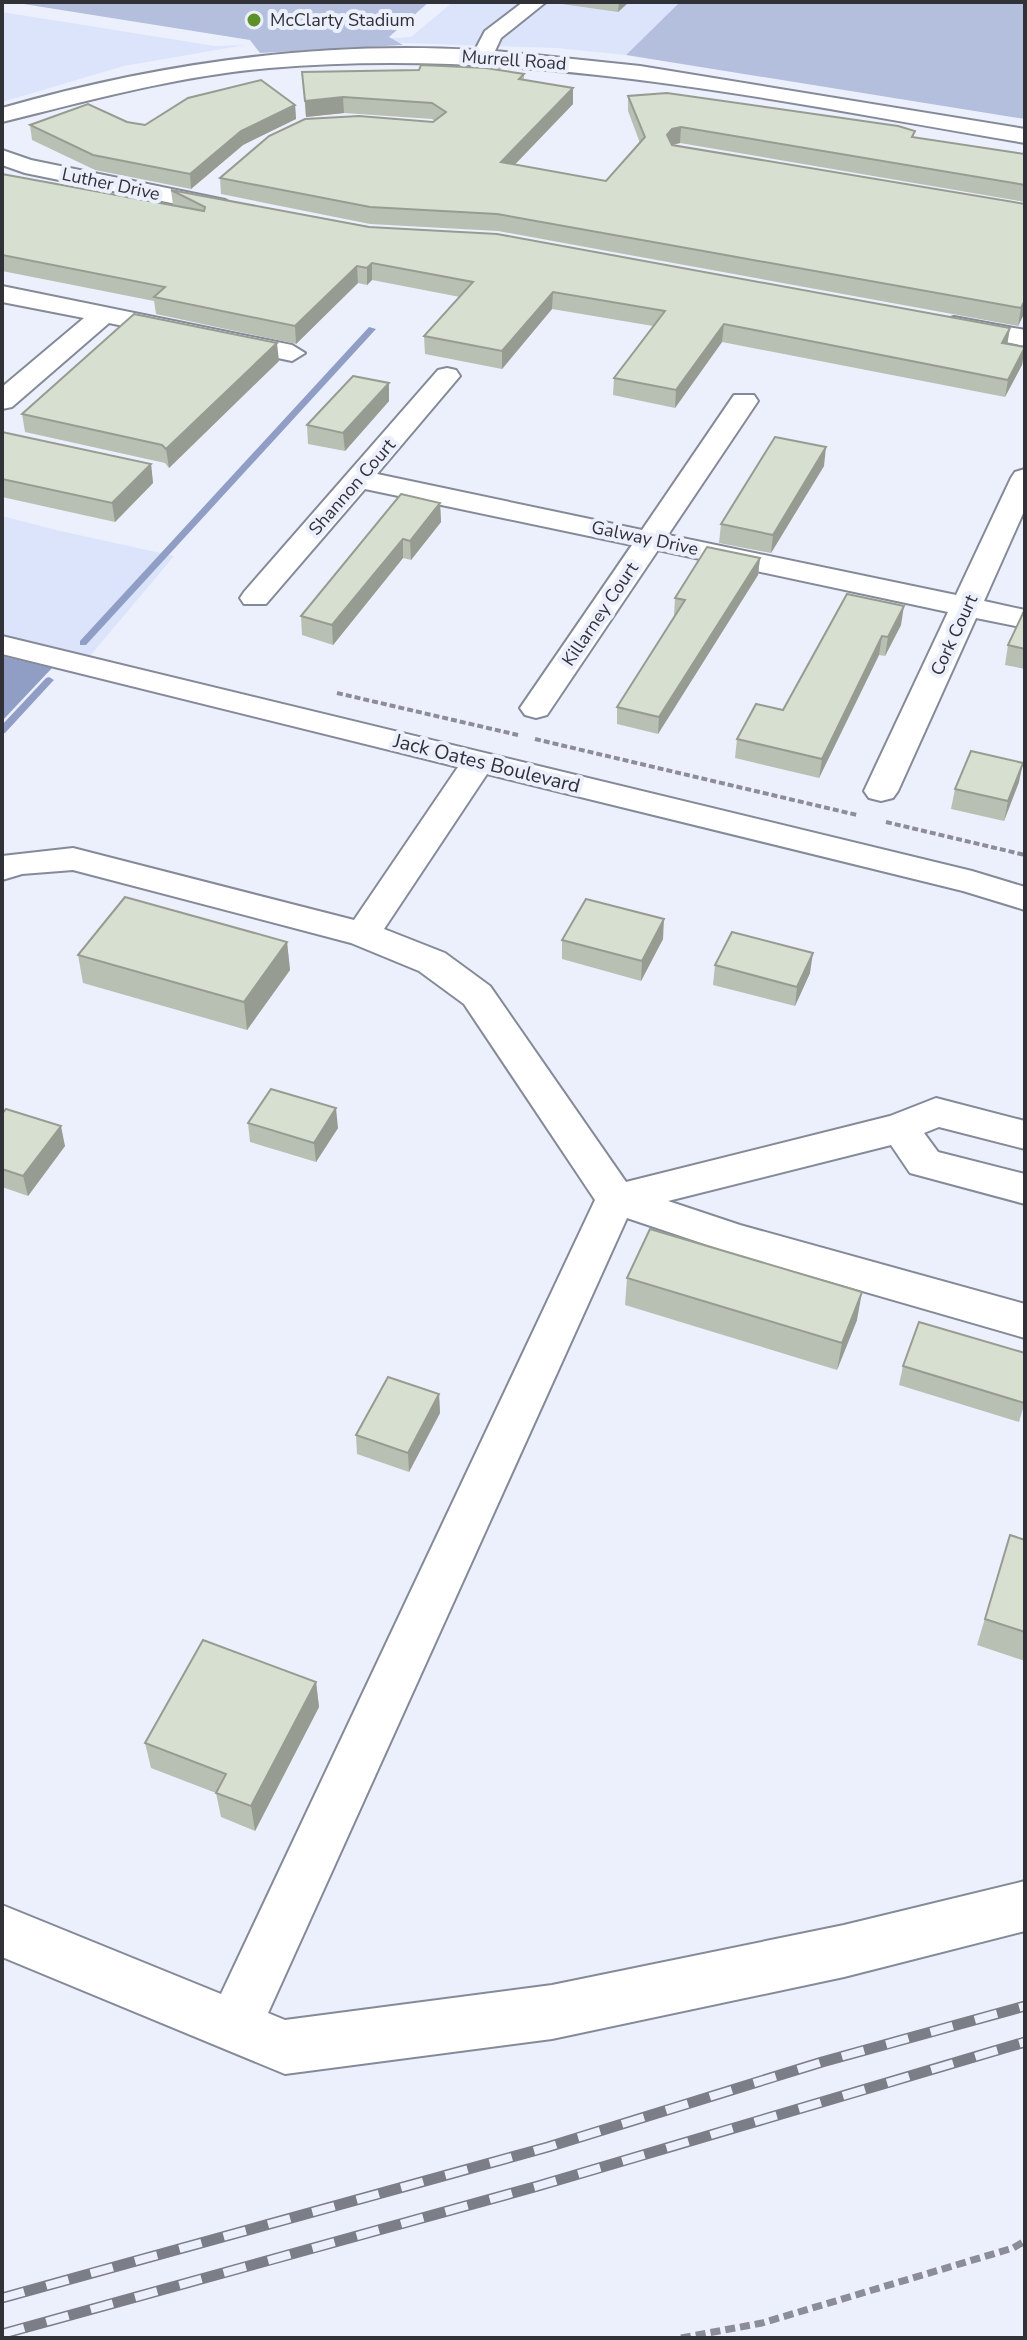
<svg xmlns="http://www.w3.org/2000/svg" width="1027" height="2340" font-family="'Nunito Sans',sans-serif">
  <style>
    .built { fill: #dce4fb }
    .green { fill: #b4bfdd }
    .water { fill: #909ec6 }
    .lines { fill: none; stroke-linecap: round; stroke-linejoin: round }
    .stream { fill: #909ec6; fill-rule: evenodd }
    .minor-casing { stroke: #858a98; stroke-width: 4 }
    .path-far1 { stroke: #8b8e98; stroke-width: 4; stroke-dasharray: 6 3; stroke-linecap: butt }
    .path { stroke: #8b8e98; stroke-width: 7; stroke-dasharray: 10 5; stroke-linecap: butt }
    .minor { fill: #fff; fill-rule: evenodd }
    .rail-casing { stroke: #7b7e87; stroke-width: 11 }
    .rail { stroke: #ecf0fd; stroke-width: 8; stroke-dasharray: 23; stroke-linecap: butt }
    .wall { fill: #b8c0b3 }
    .shaded-wall { fill: #969c92 }
    .building { fill: #d6dfd0; stroke: #969c92; stroke-width: 2 }
    .poi-dot { fill: #5d9028; stroke: #ecf0fd; stroke-width: 3 }
    .labels { text-anchor: middle; stroke-width: 8; stroke-linejoin: round; paint-order: stroke }
    .far-poi-label { font-size: 18px; fill: #303238; stroke: #ecf0fd; text-anchor: start }
    .far-street-label { font-size: 18px; fill: #303238; stroke: #ecf0fd }
    .street-label { font-size: 20px; fill: #303238; stroke: #ecf0fd }
  </style>
  <rect width="100%" height="100%" fill="#ecf0fd"/>
  <g class="built">
    <path d="M453 2H680L626 55 556 48 343 41 411 37Z"/>
    <path d="M2 12 215 46 245 45 124 66 2 102Z"/>
    <path d="M2 516 56 530 174 556 90 656 2 635Z"/>
  </g>
  <g class="green">
    <path d="M11 2H429L389 37 403 45 260 53 250 40Z"/>
    <path d="M680 2H1025V119L626 55Z"/>
  </g>
  <path class="water" d="M2 656 52 668 2 721Z"/>
  <g class="lines">
    <g class="stream">
      <path d="M369 327 376 329 86 645H80V641Z"/>
      <path d="M49 677 54 680 52 682 5 733 2 734V725L46 678Z"/>
    </g>
    <g class="minor-casing">
      <g id="minor">
        <path d="M523 2H546L501 38 495 51 640 66 1025 129V143C772 100 526 46 269 68 177 76 91 100 2 122V108C155 64 315 41 475 50L485 31Z"/>
        <path d="M2 150 31 160 225 200 237 207 225 214 25 173 2 165Z"/>
        <path d="M2 286 292 345 305 353 292 361 109 323 12 407 2 409V387L84 318 2 302Z"/>
        <path d="M954 317 1025 330V346L945 330 941 325 945 320Z"/>
        <path d="M447 368 456 370 460 376 377 474 642 530 734 395H754L758 401 668 535 956 595 1011 478 1015 472 1025 469V509L984 601 1025 610V628L976 618 898 791 893 798 881 801 869 798 864 791 948 612 658 550 547 715 536 718 525 715 520 708 632 545 365 489 266 604H244L240 598 244 592 438 370Z"/>
        <path d="M2 636 972 871 1025 887V910L963 891 487 774 384 929 445 953 490 986 626 1182 890 1116 936 1098 1025 1121V1149L939 1127 924 1133 938 1152 1025 1174V1204L910 1173 891 1145 668 1201 740 1225 1025 1304V1338L734 1254 627 1218 268 2013 285 2020 552 1985 844 1925 1025 1881V1931L844 1977 552 2039 285 2074 2 1957V1905L221 1994 595 1200 464 1004 419 971 351 943 73 870 22 874 2 880V856L73 848 354 920 458 767 2 654Z"/>
      </g>
    </g>
    <g class="path-far1">
      <path d="M337 693 518 735"/>
      <path d="M535 739 857 815"/>
      <path d="M886 822 1025 855"/>
    </g>
    <path class="path" d="M681 2338 762 2323 1013 2248 1025 2241"/>
    <use href="#minor" class="minor"/>
    <g class="rail-casing">
      <g id="rail">
        <path d="M2 2298 548 2147 822 2062 1025 2006"/>
        <path d="M2 2334 538 2186 1025 2042"/>
      </g>
    </g>
    <use href="#rail" class="rail"/>
  </g>
  <g class="wall">
    <path d="M548 2H629L618 12Z"/>
    <path d="M302 72 524 74V80L573 88V104L515 164 606 181 640 143 628 111V96L1025 154V202L680 143 673 145 1025 204V312L1018 326 498 231 370 224 221 194 220 178 433 122 435 121 432 119 344 113 306 117Z"/>
    <path d="M295 105 296 119 243 145 191 189 95 170 32 140 30 125 127 122 145 125Z"/>
    <path d="M2 174 173 205 171 190 1025 347 1022 365 1005 397 722 342 675 408 613 395 614 378 653 326 552 309 502 369 425 354 424 336 460 297 372 280 367 285 358 283 296 344 156 314 154 301 2 271Z"/>
    <path d="M279 361 169 468 165 463 25 432 22 414Z"/>
    <path d="M389 383V401L345 451 308 444 307 425Z"/>
    <path d="M2 432 151 464 153 483 115 522 2 497Z"/>
    <path d="M824 466 771 553 719 543 721 524Z"/>
    <path d="M440 503 441 522 411 560 403 558 333 645 302 635 301 616Z"/>
    <path d="M760 558 758 575 658 734 617 724V707L675 615H674L675 598Z"/>
    <path d="M847 594 901 625 885 656 879 655 819 778 735 758 737 739 783 710Z"/>
    <path d="M1025 611V669L1005 665 1008 645Z"/>
    <path d="M1019 782 1004 821 951 809 955 789Z"/>
    <path d="M663 939 641 981 562 959V940Z"/>
    <path d="M287 942 290 970 247 1030 83 983 78 955Z"/>
    <path d="M715 965 810 973 795 1006 713 985Z"/>
    <path d="M2 1114 65 1146 28 1196 2 1187Z"/>
    <path d="M248 1123 338 1128 316 1162 250 1142Z"/>
    <path d="M627 1278 857 1320 837 1370 625 1305Z"/>
    <path d="M903 1366 1025 1402 1019 1422 899 1385Z"/>
    <path d="M439 1394 440 1413 409 1472 357 1454 356 1435Z"/>
    <path d="M1010 1535 1025 1540V1661L977 1645Z"/>
    <path d="M316 1682 319 1707 255 1831 221 1817 216 1793 151 1768 145 1743Z"/>
  </g>
  <g class="shaded-wall">
    <path d="M619 2H629L618 12Z"/>
    <path d="M573 88V104L502 178 501 162Z"/>
    <path d="M343 97 344 113 306 117 305 101Z"/>
    <path d="M295 105 296 119 243 145 191 189 190 174 241 131Z"/>
    <path d="M681 127 680 143 671 145 667 135 672 129Z"/>
    <path d="M372 263V280L367 285V268Z"/>
    <path d="M357 266 358 283 296 344 295 326Z"/>
    <path d="M553 292 552 309 502 369V351Z"/>
    <path d="M1025 300V312L1018 326 1021 308Z"/>
    <path d="M724 324 722 342 675 408 676 390Z"/>
    <path d="M1010 328 1007 346 1002 343Z"/>
    <path d="M277 343 279 361 169 468 166 449Z"/>
    <path d="M1025 347 1022 365 1005 397 1008 380Z"/>
    <path d="M389 383V401L345 451 343 433Z"/>
    <path d="M826 447 824 466 771 553 773 535Z"/>
    <path d="M151 464 153 483 115 522 112 503Z"/>
    <path d="M440 503 441 522 411 560 410 541Z"/>
    <path d="M403 539V558L333 645 332 625Z"/>
    <path d="M760 558 758 575 658 734 659 717Z"/>
    <path d="M904 606 901 625 885 656 888 637Z"/>
    <path d="M882 636 879 655 819 778 822 759Z"/>
    <path d="M1023 763 1019 782 1004 821 1008 801Z"/>
    <path d="M664 919 663 939 641 981 642 961Z"/>
    <path d="M287 942 290 970 247 1030 244 1002Z"/>
    <path d="M813 953 810 973 795 1006 797 987Z"/>
    <path d="M336 1108 338 1128 316 1162 314 1143Z"/>
    <path d="M61 1126 65 1146 28 1196 23 1176Z"/>
    <path d="M862 1292 857 1320 837 1370 842 1343Z"/>
    <path d="M439 1394 440 1413 409 1472 408 1453Z"/>
    <path d="M316 1682 319 1707 255 1831 251 1806Z"/>
  </g>
  <g class="building">
    <path d="M421 65 486 68 524 74 519 79 573 88 501 162 606 181 645 137 628 96 667 93 898 126 915 131 912 137 1025 154V185L681 127 672 129 667 135 672 145 1025 204V300L1021 308 497 214 370 207 220 178 269 136 305 119 359 116 433 122 446 112 432 103 343 97 305 101 302 72 419 70Z"/>
    <path d="M261 80 295 105 241 131 190 174 93 155 30 125 88 104 127 122 145 125 188 98Z"/>
    <path d="M2 174 204 211 205 207 171 190 369 227 497 234 1010 328 1002 343 1025 347 1008 380 724 324 676 390 614 378 665 311 553 292 502 351 424 336 473 282 372 263 367 268 357 266 295 326 154 297 165 287 2 255Z"/>
    <path d="M134 314 277 343 166 449 162 445 22 414Z"/>
    <path d="M353 376 389 383 343 433 307 425Z"/>
    <path d="M2 432 151 464 112 503 2 479Z"/>
    <path d="M775 437 826 447 773 535 721 524Z"/>
    <path d="M401 494 440 503 410 541 403 539 332 625 301 616Z"/>
    <path d="M707 547 760 558 659 717 617 707 685 600 675 598Z"/>
    <path d="M847 594 904 606 888 637 882 636 822 759 737 739 756 704 783 710Z"/>
    <path d="M1024 611H1025V649L1008 645Z"/>
    <path d="M971 751 1023 763 1008 801 955 789Z"/>
    <path d="M125 897 287 942 244 1002 78 955Z"/>
    <path d="M586 899 664 919 642 961 562 940Z"/>
    <path d="M732 932 813 953 797 987 715 965Z"/>
    <path d="M271 1089 336 1108 314 1143 248 1123Z"/>
    <path d="M6 1109 61 1126 23 1176 2 1169V1114Z"/>
    <path d="M650 1229 862 1292 842 1343 627 1278Z"/>
    <path d="M919 1322 1025 1353 1024 1403 903 1366Z"/>
    <path d="M388 1377 439 1394 408 1453 356 1435Z"/>
    <path d="M1010 1535 1025 1540V1632L985 1619Z"/>
    <path d="M203 1640 316 1682 251 1806 216 1793 226 1774 145 1743Z"/>
  </g>
  <circle class="poi-dot" cx="254" cy="20" r="8"/>
  <g class="labels">
    <g class="far-poi-label">
      <text x="270" y="26">McClarty Stadium</text>
    </g>
    <g class="far-street-label">
      <text transform="translate(514 60) rotate(4)" y="6">Murrell Road</text>
      <text transform="translate(111 184) rotate(12)" y="6">Luther Drive</text>
      <text transform="translate(352 487) rotate(-49)" y="6">Shannon Court</text>
      <text transform="translate(645 538) rotate(12)" y="6">Galway Drive</text>
      <text transform="translate(600 614) rotate(-56)" y="6">Killarney Court</text>
      <text transform="translate(954 635) rotate(-65)" y="6">Cork Court</text>
    </g>
    <g class="street-label">
      <text transform="translate(487 763) rotate(14)" y="7">Jack Oates Boulevard</text>
    </g>
  </g>
  <rect width="1027" height="2340" fill="none" stroke="#303238" stroke-width="8"/>
</svg>
